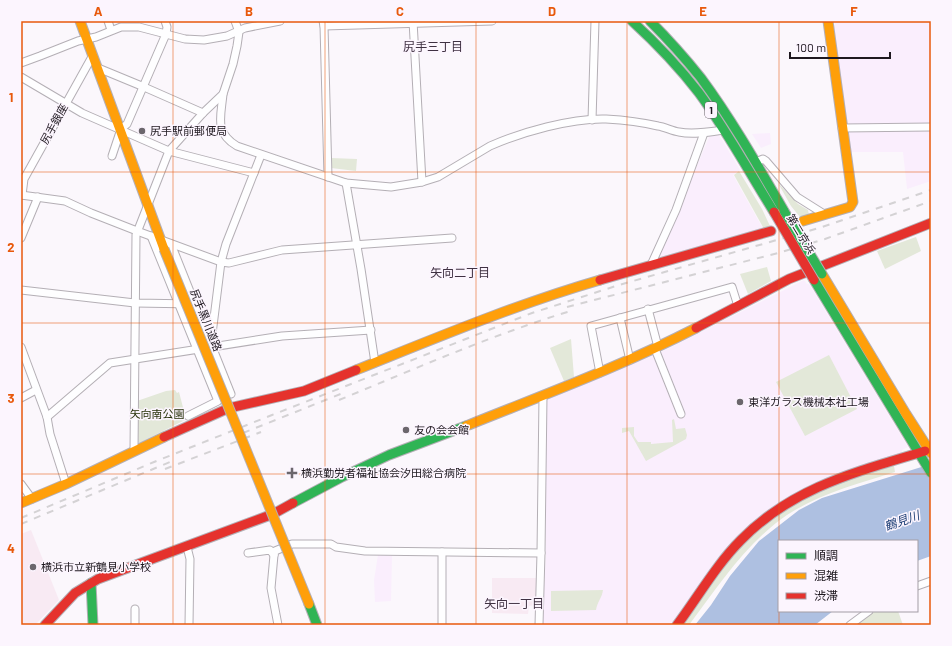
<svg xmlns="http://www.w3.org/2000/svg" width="952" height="646" font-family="Barlow,'Noto Sans JP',sans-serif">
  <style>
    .built { fill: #faeefd }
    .education { fill: #f8eaf3 }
    .green { fill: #e3e8d9 }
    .water { fill: #aec0e1 }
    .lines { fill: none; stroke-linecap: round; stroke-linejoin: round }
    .street-casing { stroke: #b4afb5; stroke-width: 9 }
    .fast-casing { stroke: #b4afb5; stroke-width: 11 }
    .slow-casing { stroke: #b4afb5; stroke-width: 11 }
    .jam-casing { stroke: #b4afb5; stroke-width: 11 }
    .street { stroke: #fefeff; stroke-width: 7 }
    .fast { stroke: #30b455; stroke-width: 9 }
    .slow { stroke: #ff9f0a; stroke-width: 9 }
    .jam { stroke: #e5322d; stroke-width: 9 }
    .rail { stroke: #d4d2d4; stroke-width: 2; stroke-dasharray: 7 7; stroke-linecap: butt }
    .fast-bridge-casing { stroke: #b4afb5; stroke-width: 11; stroke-linecap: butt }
    .slow-bridge-casing { stroke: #b4afb5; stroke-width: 11; stroke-linecap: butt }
    .jam-bridge-casing { stroke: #b4afb5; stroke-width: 11; stroke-linecap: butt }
    .fast-bridge { stroke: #30b455; stroke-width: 9 }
    .slow-bridge { stroke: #ff9f0a; stroke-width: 9 }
    .jam-bridge { stroke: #e5322d; stroke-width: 9 }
    .grid { fill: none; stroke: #e8590c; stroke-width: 1; stroke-opacity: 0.55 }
    .poi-dot { fill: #6b666c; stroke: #fcf5fe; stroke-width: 1.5 }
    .labels { text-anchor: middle; stroke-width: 3; stroke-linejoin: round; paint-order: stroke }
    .shield { fill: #fcf5fe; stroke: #615a62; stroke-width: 1 }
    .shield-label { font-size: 10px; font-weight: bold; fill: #1e181f }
    .street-label { font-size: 11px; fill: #1e181f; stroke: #fcf5fe }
    .poi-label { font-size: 11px; fill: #1e181f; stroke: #fcf5fe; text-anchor: start }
    .park-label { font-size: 11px; fill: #263109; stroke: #fcf5fe }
    .neighbourhood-label { font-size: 12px; fill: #3f3142; stroke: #fcf5fe }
    .water-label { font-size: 12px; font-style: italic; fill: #1d3e75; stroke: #fcf5fe }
    .neatline { fill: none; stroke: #e8590c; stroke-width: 1.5 }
    .grid-label { font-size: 13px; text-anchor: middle; font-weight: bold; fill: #e8590c }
  </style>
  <rect width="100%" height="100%" fill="#fbf7fc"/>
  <g class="built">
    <path d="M836 21H931V123L846 125 834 27Z"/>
    <path d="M931 129V181L907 189 903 152H850L848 131Z"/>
    <path d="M770 133 771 144 761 148 752 134Z"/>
    <path d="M710 135H719L740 170 733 175 763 229 661 258 659 255Z"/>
    <path d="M804 280 807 284H809L908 447 902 450V453L820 482 804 489 673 625H542L546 557V400L659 353Z"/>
    <path d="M378 555 392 556 391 601 375 602 374 580Z"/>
  </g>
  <g class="education">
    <path d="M31 530 59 600 35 625H21V534Z"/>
    <path d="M492 578H536V605L529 606 528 614 492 613Z"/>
  </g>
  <g class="green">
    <path d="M331 158 357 159 356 171 331 168Z"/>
    <path d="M739 171 762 209 770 226 764 229 734 175Z"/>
    <path d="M778 183 798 204 808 210 809 215 800 217 791 206Z"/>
    <path d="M916 237 921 251 885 269 877 251Z"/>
    <path d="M767 267 771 281 748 294 740 274Z"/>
    <path d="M571 339 574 377 564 381 550 348Z"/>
    <path d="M829 355 857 409 805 436 776 382Z"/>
    <path d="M175 390 177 393 179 392 185 415V420L139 443 137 442V401L166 391Z"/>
    <path d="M674 419 676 429 685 428 687 435 686 439 646 461 629 431 622 433V428L634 427V436L638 442H651V444L673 442 672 420Z"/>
    <path d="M894 466 895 472C854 485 810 496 776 523 741 551 716 589 689 625H682C696 604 711 583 726 563 772 505 825 485 894 466Z"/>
    <path d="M603 590C602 598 597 602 596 610L551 611V591Z"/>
    <path d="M876 611H898L903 625H854L868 615Z"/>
  </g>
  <path class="water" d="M931 464V556L917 561V541H779V611H833L815 625H695L711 605 730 576 759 541 799 510 822 498Z"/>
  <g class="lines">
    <g class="street-casing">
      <g id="street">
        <path d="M108 21 111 30"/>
        <path d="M323 21 324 26 328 177"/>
        <path d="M413 21 422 182"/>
        <path d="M324 26 492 21"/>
        <path d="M21 63 40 56 78 41 96 37 121 27H139L185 39 204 40 227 36 245 28 280 21"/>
        <path d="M98 68 144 87 203 113"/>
        <path d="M21 77 82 113 169 151 254 173"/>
        <path d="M223 94C221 117 214 132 237 146L346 183 391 187 422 182 438 177 490 146C522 132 571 118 606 119 623 120 641 122 658 126 665 127 672 131 679 132 693 135 710 132 724 130"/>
        <path d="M592 120 595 21"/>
        <path d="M842 128 931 127"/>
        <path d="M112 156 121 129 127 124 166 34 167 27 165 21"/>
        <path d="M756 162 763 159 766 161 797 197 824 214"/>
        <path d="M346 183 361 269 375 363"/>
        <path d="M21 195 65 201 91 213 137 231 221 262 229 263 282 250 452 238"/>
        <path d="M22 195 24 179 93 55"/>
        <path d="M151 236 218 401 188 416"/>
        <path d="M21 238 38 197"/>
        <path d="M171 244 231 394"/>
        <path d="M651 265 676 210 704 133"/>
        <path d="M21 290 135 303 195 304"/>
        <path d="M648 309 658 347"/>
        <path d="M620 318 630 360"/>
        <path d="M211 342 221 262 226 244 261 155"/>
        <path d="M21 347 47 417 50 434 66 484"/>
        <path d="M655 349 681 414"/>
        <path d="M600 373 591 326 732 287 738 306"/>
        <path d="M21 398 36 390"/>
        <path d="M47 417 110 363 282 336 371 330"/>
        <path d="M134 451 136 235 169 151 203 113 223 94 233 64 237 46 239 32 235 21"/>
        <path d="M21 484 32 499"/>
        <path d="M187 547 190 559 189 625"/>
        <path d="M248 553 270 550 274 555"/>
        <path d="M917 586 931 581"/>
        <path d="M135 625V609"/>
        <path d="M278 625 271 588 274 555 275 551 292 544H331L336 547 365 551 541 553"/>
        <path d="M442 625V552"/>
        <path d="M539 625 541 553 543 396"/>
        <path d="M850 625 869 611"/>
      </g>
    </g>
    <g class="fast-casing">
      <g id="fast">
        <path d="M632 21C656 43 679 67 699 93 727 131 749 172 774 212"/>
        <path d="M650 21C668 39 685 58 701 78 732 120 758 166 784 211"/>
        <path d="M814 280 931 473"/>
        <path d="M293 503 342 477 389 455 466 426"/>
        <path d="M91 583 93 625"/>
        <path d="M309 604 317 625"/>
      </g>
    </g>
    <g class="slow-casing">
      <g id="slow">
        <path d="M80 21 164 249"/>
        <path d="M803 221 850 207 853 202 828 21"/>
        <path d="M822 274 906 414 931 453"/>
        <path d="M356 370C436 338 517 304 600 280"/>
        <path d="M466 426C543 395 622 366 696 328"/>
        <path d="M21 503 66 484 164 437"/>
      </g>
    </g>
    <g class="jam-casing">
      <g id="jam">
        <path d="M600 280 771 231"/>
        <path d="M696 328 789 279 931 223"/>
        <path d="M164 437 229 408 304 391 356 370"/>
        <path d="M45 625 75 593 98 579 273 514 293 503"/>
        <path d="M677 625C698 597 716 565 741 540 793 487 856 472 925 451"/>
      </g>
    </g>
    <use href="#street" class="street"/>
    <use href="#fast" class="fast"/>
    <use href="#slow" class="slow"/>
    <use href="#jam" class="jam"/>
    <g class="rail">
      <path d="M567 307 778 253 825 239 931 201"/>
      <path d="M339 400C417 368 494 334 574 310"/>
      <path d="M243 433 343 393"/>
      <path d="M165 469 261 432"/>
      <path d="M21 518 154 462 272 415 532 313 619 285 819 228 931 190"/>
      <path d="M21 524 170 462"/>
    </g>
    <g class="fast-bridge-casing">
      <path id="fast-bridge" d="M784 211 822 274"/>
    </g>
    <g class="slow-bridge-casing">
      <path id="slow-bridge" d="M164 249 309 604"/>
    </g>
    <g class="jam-bridge-casing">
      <path id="jam-bridge" d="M774 212 814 280"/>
    </g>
    <use href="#fast-bridge" class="fast-bridge"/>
    <use href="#slow-bridge" class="slow-bridge"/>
    <use href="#jam-bridge" class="jam-bridge"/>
  </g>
  <path class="grid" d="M173 21V625M325 21V625M476 21V625M627 21V625M779 21V625M21 172H931M21 323H931M21 474H931"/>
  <g class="poi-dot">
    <circle cx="142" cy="131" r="4"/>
    <circle cx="740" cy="402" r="4"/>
    <circle cx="406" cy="430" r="4"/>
    <path d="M290 467h4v4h4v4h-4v4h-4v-4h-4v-4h4z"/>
    <circle cx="33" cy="567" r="4"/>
  </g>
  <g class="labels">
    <rect class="shield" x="705" y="102" width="12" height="16" rx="3"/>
    <g class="shield-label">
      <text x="711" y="114">1</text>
    </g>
    <g class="street-label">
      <text transform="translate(54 124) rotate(-61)" y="4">尻手銀座</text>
      <text transform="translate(801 234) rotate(59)" y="4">第二京浜</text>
      <text transform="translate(206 320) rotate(68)" y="4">尻手黒川道路</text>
    </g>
    <g class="poi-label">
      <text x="150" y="135">尻手駅前郵便局</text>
      <text x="748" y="406">東洋ガラス機械本社工場</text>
      <text x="414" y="434">友の会会館</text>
      <text x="301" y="477">横浜勤労者福祉協会汐田総合病院</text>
      <text x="41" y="571">横浜市立新鶴見小学校</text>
    </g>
    <g class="park-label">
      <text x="157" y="418">矢向南公園</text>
    </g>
    <g class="neighbourhood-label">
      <text x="433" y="51">尻手三丁目</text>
      <text x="460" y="277">矢向二丁目</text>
      <text x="514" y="608">矢向一丁目</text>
    </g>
    <g class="water-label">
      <text transform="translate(902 521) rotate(-19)" y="4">鶴見川</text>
    </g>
  </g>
  <rect width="952" height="646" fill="none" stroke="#fcf5fe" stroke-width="44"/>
  <rect x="778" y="540" width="140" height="72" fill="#fcf5fe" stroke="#a39da5"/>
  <rect x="786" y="553" width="20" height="6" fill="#30b455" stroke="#a39da5"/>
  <text x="814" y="560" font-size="12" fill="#1e181f">順調</text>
  <rect x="786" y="573" width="20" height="6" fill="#ff9f0a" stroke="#a39da5"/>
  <text x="814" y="580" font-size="12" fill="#1e181f">混雑</text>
  <rect x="786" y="593" width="20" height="6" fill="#e5322d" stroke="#a39da5"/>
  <text x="814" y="600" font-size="12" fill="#1e181f">渋滞</text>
  <path d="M790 52v6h100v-6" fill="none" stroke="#1e181f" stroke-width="2"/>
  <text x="796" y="52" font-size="12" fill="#1e181f" stroke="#fcf5fe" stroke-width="3" paint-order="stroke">100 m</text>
  <rect x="22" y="22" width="908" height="602" class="neatline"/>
  <g class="grid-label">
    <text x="98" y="16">A</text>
    <text x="249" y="16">B</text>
    <text x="400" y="16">C</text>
    <text x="552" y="16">D</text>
    <text x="703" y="16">E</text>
    <text x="854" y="16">F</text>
    <text x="11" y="102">1</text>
    <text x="11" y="252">2</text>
    <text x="11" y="403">3</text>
    <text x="11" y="553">4</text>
  </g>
</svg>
